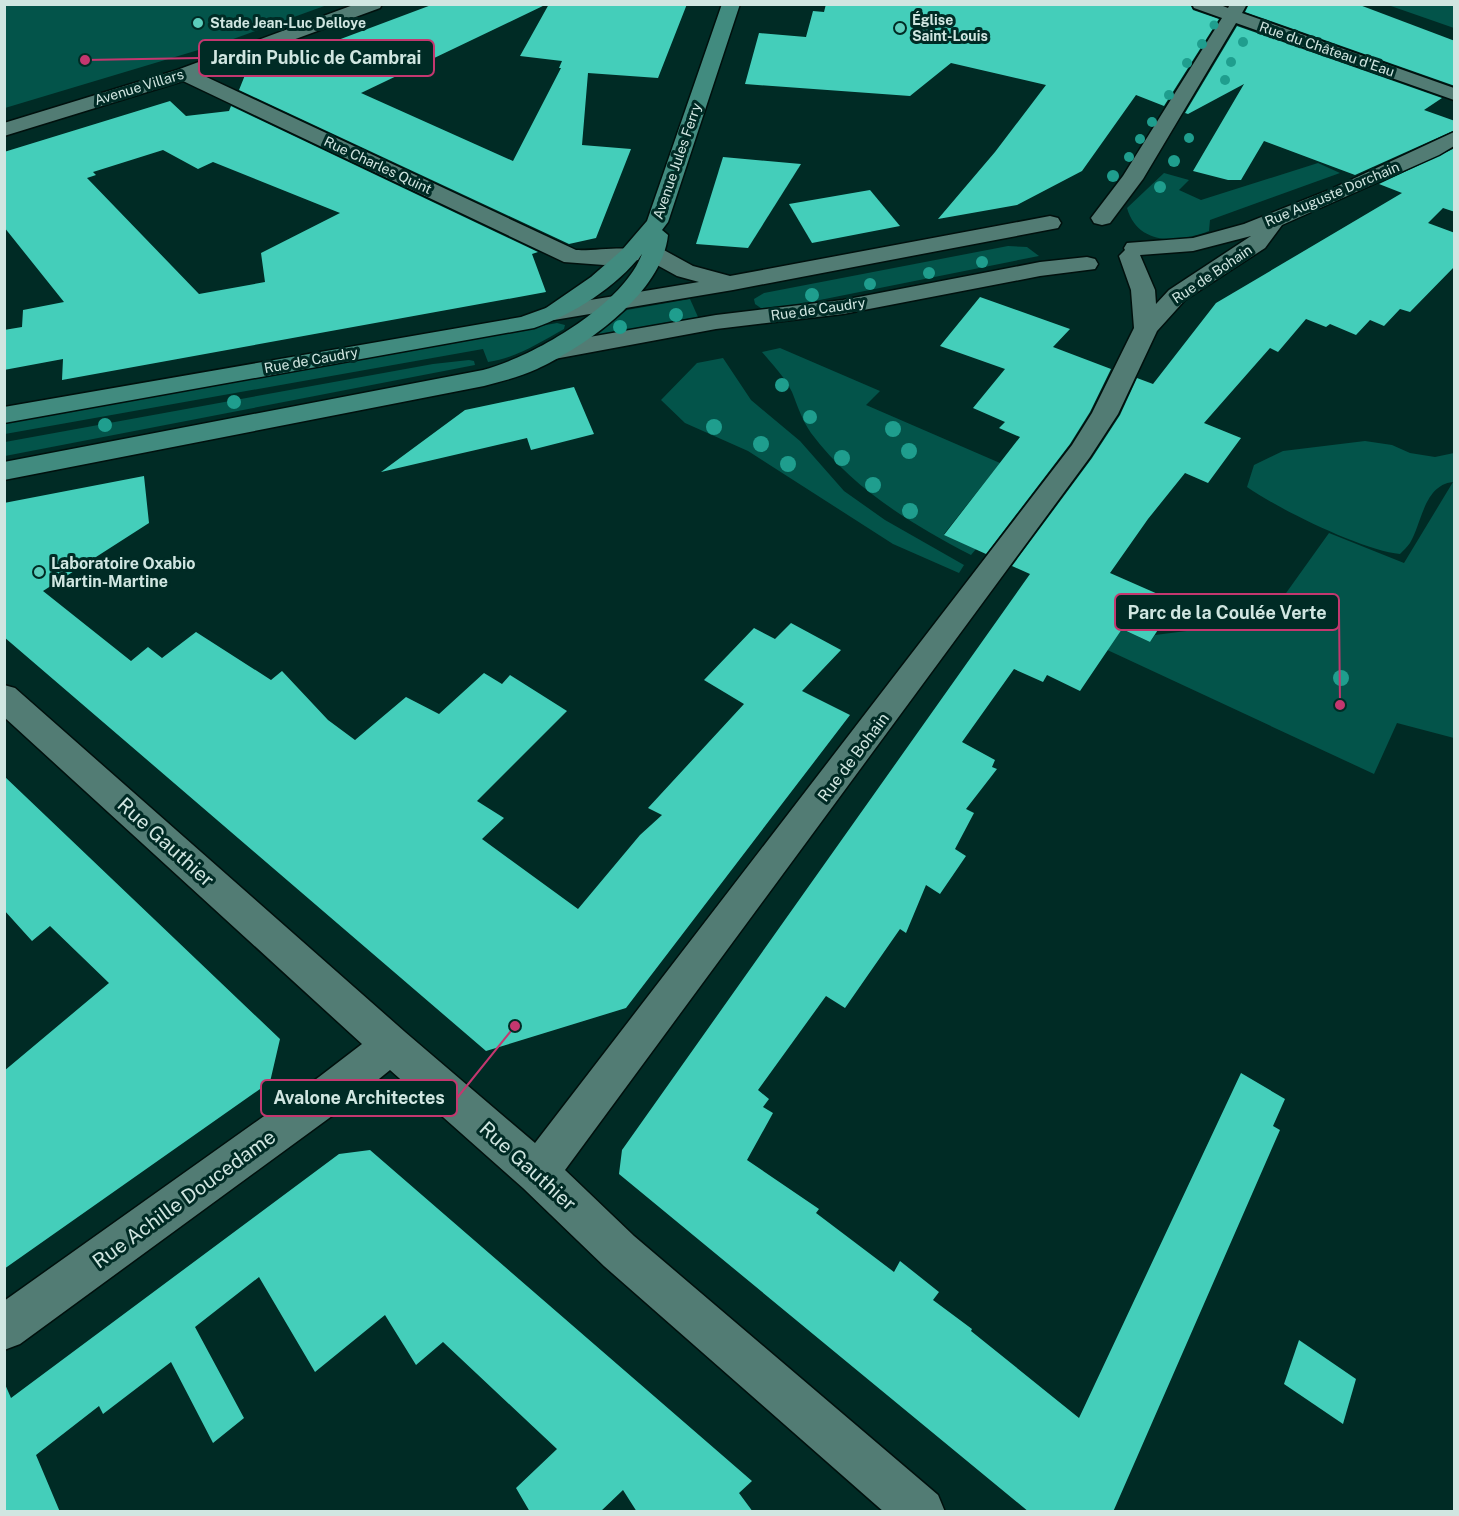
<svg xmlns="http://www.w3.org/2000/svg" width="1459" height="1516" font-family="'Public Sans',sans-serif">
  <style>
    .green { fill: #03544a }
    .building { fill: #44ceba; fill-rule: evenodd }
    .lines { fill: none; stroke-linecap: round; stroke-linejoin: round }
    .minor-casing { stroke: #00100d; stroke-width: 3 }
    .major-casing { stroke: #00100d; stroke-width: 3 }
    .minor { fill: #527c74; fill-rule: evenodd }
    .major { fill: #418b7f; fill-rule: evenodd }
    .tree { fill: #1f9e8e }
    .poi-dot { fill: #5bcebc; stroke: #002b25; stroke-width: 2 }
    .labels { text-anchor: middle; stroke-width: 6; stroke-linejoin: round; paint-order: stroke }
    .far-poi-label { font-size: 14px; font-weight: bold; fill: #d0e6e1; stroke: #002b25; text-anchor: start }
    .far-street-label { font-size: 14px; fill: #d0e6e1; stroke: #002b25 }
    .poi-label { font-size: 16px; font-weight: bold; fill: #d0e6e1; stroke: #002b25; text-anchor: start }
    .street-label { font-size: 16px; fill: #d0e6e1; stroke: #002b25 }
    .near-street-label { font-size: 20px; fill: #d0e6e1; stroke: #002b25 }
    .leader { fill: none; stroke: #c4376f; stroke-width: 2 }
    .callout-dot { fill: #c4376f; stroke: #002b25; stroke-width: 2 }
    .callout { fill: #002b25; stroke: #c4376f; stroke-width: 2 }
    .callout-label { font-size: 18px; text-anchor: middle; font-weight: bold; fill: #d0e6e1 }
  </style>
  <rect width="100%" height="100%" fill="#002b25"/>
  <g class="green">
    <path d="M5 4H327V5L225 42 5 108Z"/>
    <path d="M1388 5H1454V28Z"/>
    <path d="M1318 163 1340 173 1210 220 1209 231C1178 243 1138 246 1127 208L1164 173 1189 180 1179 190 1201 200Z"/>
    <path d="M1008 246 1027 247 1039 256 765 311 755 304 754 299 764 293Z"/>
    <path d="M690 299 698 317 592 336 627 310Z"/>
    <path d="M557 323 565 325 564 329C539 343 516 358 488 362L483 349 5 434V423Z"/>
    <path d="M780 348 880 391 866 405 1000 463 944 534 976 549 971 555C911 524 852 488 811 433 802 420 798 407 792 392 785 377 772 364 762 352Z"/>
    <path d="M723 358 751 400 800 441 844 491 885 520 964 565 959 573 893 544 748 451 685 423 661 400 697 363Z"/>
    <path d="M469 360 474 361 475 365 5 456V442L433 364Z"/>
    <path d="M1365 441 1392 445 1410 453 1435 457 1454 453V738L1397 723 1374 774 1045 621 1113 625 1150 642 1155 635 1266 621 1329 533 1404 563 1453 482C1424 485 1422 523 1410 543 1407 547 1403 551 1400 554 1364 551 1278 509 1247 487L1254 465 1283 451Z"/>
  </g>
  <g class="building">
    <path d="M434 4H547L361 93 513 161 561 68H559L562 61 520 56 549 4H687L658 78 588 73 582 145 631 149 596 238 569 244 239 90 245 75Z"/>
    <path d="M826 4H1190L1193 10 1219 19 1164 106 1136 95 1082 171 1017 205 938 219 995 152 1046 85 951 63 910 96 745 84 759 33 806 37 813 11 824 12Z"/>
    <path d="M1249 4H1357L1455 41V86L1245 12Z"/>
    <path d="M1237 26 1442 98 1424 110 1455 121V130L1355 175 1264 141 1241 180H1228L1193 171 1244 84 1188 114 1185 113Z"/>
    <path d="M170 101 186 116 229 111 231 106 538 252 532 254 546 292 62 380 63 359 4 370V330L22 327 23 310 64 302 4 227V152ZM163 150 198 169 213 162 340 213 261 253 265 282 199 294 87 178 96 175 93 172Z"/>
    <path d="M1455 148V212L1443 208 1428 223 1455 233V266L1410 312 1400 309 1384 326 1370 320 1356 335 1330 324 1326 327 1306 319 1278 352 1270 348 1204 423 1241 438 1208 483 1185 473 1148 519 1110 573 1176 602 1150 642 1122 629 1080 691 1047 675 1043 682 1014 669 962 742 995 760 992 767 997 769 966 809 974 813 955 849 966 856 940 894 926 885 906 933 900 929 845 1008 826 996 758 1090 769 1099 763 1107 773 1113 747 1160 819 1209 816 1213 894 1272 900 1261 939 1292 933 1300 972 1329 971 1331 1079 1418 1241 1073 1285 1099 1273 1126 1280 1130 1113 1512H1029L619 1174 622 1150 1030 574 1012 566 1092 458 1120 415 1137 378 1153 384 1216 303 1402 193 1379 184Z"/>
    <path d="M723 157 801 164 748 248 696 244Z"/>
    <path d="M870 190 900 226 812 243 789 204Z"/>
    <path d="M980 297 1070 329 1053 347 1111 369 1090 412 1070 444 986 554 944 535 1020 437 999 428 1005 422 973 408 1005 369 940 346Z"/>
    <path d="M574 387 594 434 531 450 527 438 381 472 465 410Z"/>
    <path d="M144 476 149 523 43 591 131 661 148 647 162 658 196 632 271 680 282 671 328 720 355 740 406 697 439 714 484 673 502 684 510 675 567 711 477 801 504 818 482 839 578 909 640 835 662 815 648 808 744 704 704 680 754 628 775 639 791 623 841 650 802 691 850 715 626 1008 486 1051 4 637V503Z"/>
    <path d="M4 776 280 1039 270 1082 4 1269V1071L109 983 50 926 32 941 4 910Z"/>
    <path d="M370 1150 752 1481 739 1493 753 1512H637L623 1490 600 1512H530L516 1488 557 1449 443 1342 416 1365 385 1315 315 1372 259 1277 195 1327 244 1418 213 1443 171 1362 103 1414 99 1406 36 1455 60 1512H4V1382L11 1398 339 1154Z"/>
    <path d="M1299 1340 1356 1379 1343 1424 1284 1384Z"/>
  </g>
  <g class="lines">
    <g class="minor-casing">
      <g id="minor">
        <path d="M356 4H382L380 8 200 74 576 250C594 251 622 246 638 250L641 255 638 260 604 265 564 262 183 81 4 136V123L177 70Z"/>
        <path d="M1192 4H1218L1228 8 1230 4H1247L1242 13 1454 88V100L1236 23 1143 179 1110 223 1102 225 1094 223 1091 218 1123 176 1222 18 1194 8Z"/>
        <path d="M1454 132V146L1439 155 1282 225 1265 248 1185 300 1157 331 1118 414 1090 457 565 1170 634 1236 938 1495 945 1512H884L604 1266 523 1188 390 1070 347 1105 20 1344 4 1350V1301L319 1077 362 1044 4 717V685L15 688 405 1032 535 1143 1072 445 1092 413 1134 328 1131 290 1119 256 1125 250 1124 248 1127 243 1193 238 1244 224 1329 190ZM1251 236 1169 290 1156 304 1155 290 1140 255 1193 251Z"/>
        <path d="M1050 216 1058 218 1061 223 1058 228 733 290 554 320 546 318 542 313 546 308 554 306 699 282 677 276 646 259 643 254 646 249 654 247 662 249 693 266 730 276Z"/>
        <path d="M1087 257 1095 259 1098 264 1095 269 1040 276 843 314 716 329 549 360 540 357 537 352 540 347 549 344 716 315 843 300 1040 262Z"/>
      </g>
    </g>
    <g class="major-casing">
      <path id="major" d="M722 4H740L668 222 662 230 668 235C662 293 586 346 537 369 520 377 502 381 484 386L4 480V462L483 370C533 357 623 305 642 254 616 287 574 314 534 328L4 423V407L521 317 546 308 591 277 622 250 647 221Z"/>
    </g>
    <use href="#minor" class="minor"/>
    <use href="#major" class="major"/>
  </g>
  <g class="tree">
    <circle cx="1214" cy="25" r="4.5"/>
    <circle cx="1243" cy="42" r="5"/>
    <circle cx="1202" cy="44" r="5"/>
    <circle cx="1231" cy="62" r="5"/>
    <circle cx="1187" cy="63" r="5"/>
    <circle cx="1225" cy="80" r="5"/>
    <circle cx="1169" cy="95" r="5"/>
    <circle cx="1152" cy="122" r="5"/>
    <circle cx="1189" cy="138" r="5"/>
    <circle cx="1140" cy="139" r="5"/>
    <circle cx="1129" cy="157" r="5"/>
    <circle cx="1174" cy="161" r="6"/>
    <circle cx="1113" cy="176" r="6"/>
    <circle cx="1160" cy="187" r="6"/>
    <circle cx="982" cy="262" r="6"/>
    <circle cx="929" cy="273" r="6"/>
    <circle cx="870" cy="284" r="6"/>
    <circle cx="812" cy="295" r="7"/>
    <circle cx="676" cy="315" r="7"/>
    <circle cx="620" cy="327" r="7"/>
    <circle cx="782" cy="385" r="7"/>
    <circle cx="234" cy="402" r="7"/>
    <circle cx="810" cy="417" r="7"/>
    <circle cx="105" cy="425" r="7"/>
    <circle cx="714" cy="427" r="8"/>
    <circle cx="893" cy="429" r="8"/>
    <circle cx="761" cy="444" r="8"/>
    <circle cx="909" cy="451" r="8"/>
    <circle cx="842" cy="458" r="8"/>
    <circle cx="788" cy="464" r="8"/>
    <circle cx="873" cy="485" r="8"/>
    <circle cx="910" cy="511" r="8"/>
    <circle cx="1341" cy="678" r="8"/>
  </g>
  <g class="poi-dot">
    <circle cx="198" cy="23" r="6"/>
    <circle cx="900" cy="28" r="6"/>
    <circle cx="39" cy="572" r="6"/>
  </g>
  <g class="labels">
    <g class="far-poi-label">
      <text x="912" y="25">Église<tspan x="912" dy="16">Saint-Louis</tspan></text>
      <text x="210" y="28">Stade Jean-Luc Delloye</text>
    </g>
    <g class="far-street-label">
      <text transform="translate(1327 49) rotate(19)" y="5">Rue du Château d'Eau</text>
      <text transform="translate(139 87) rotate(-17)" y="5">Avenue Villars</text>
      <text transform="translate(677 161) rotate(-71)" y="5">Avenue Jules Ferry</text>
      <text transform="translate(378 165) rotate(25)" y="5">Rue Charles Quint</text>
      <text transform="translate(1332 194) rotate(-23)" y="5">Rue Auguste Dorchain</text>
      <text transform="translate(1212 274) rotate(-34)" y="5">Rue de Bohain</text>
      <text transform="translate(818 309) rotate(-8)" y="5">Rue de Caudry</text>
      <text transform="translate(311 360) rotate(-10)" y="5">Rue de Caudry</text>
    </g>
    <g class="poi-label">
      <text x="51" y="569">Laboratoire Oxabio<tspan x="51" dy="18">Martin-Martine</tspan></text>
    </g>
    <g class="street-label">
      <text transform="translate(853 757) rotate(-53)" y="6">Rue de Bohain</text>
    </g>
    <g class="near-street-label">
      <text transform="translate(166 842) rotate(42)" y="7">Rue Gauthier</text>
      <text transform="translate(528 1166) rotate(42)" y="7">Rue Gauthier</text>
      <text transform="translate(184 1199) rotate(-36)" y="7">Rue Achille Doucedame</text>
    </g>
  </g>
  <path class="leader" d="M85 60L199 58M1340 705L1339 612M515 1026L457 1098"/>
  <g class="callout-dot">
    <circle cx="85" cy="60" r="6"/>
    <circle cx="1340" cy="705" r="6"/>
    <circle cx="515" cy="1026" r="6"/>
  </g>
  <g class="callout">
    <rect x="199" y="40" width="235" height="36" rx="6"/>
    <rect x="1115" y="594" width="224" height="36" rx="6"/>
    <rect x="261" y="1080" width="196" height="36" rx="6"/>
  </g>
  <g class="callout-label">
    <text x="316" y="64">Jardin Public de Cambrai</text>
    <text x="1227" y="619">Parc de la Coulée Verte</text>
    <text x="359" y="1104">Avalone Architectes</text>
  </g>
  <rect width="1459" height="1516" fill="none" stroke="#d0e6e1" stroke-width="12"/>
</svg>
